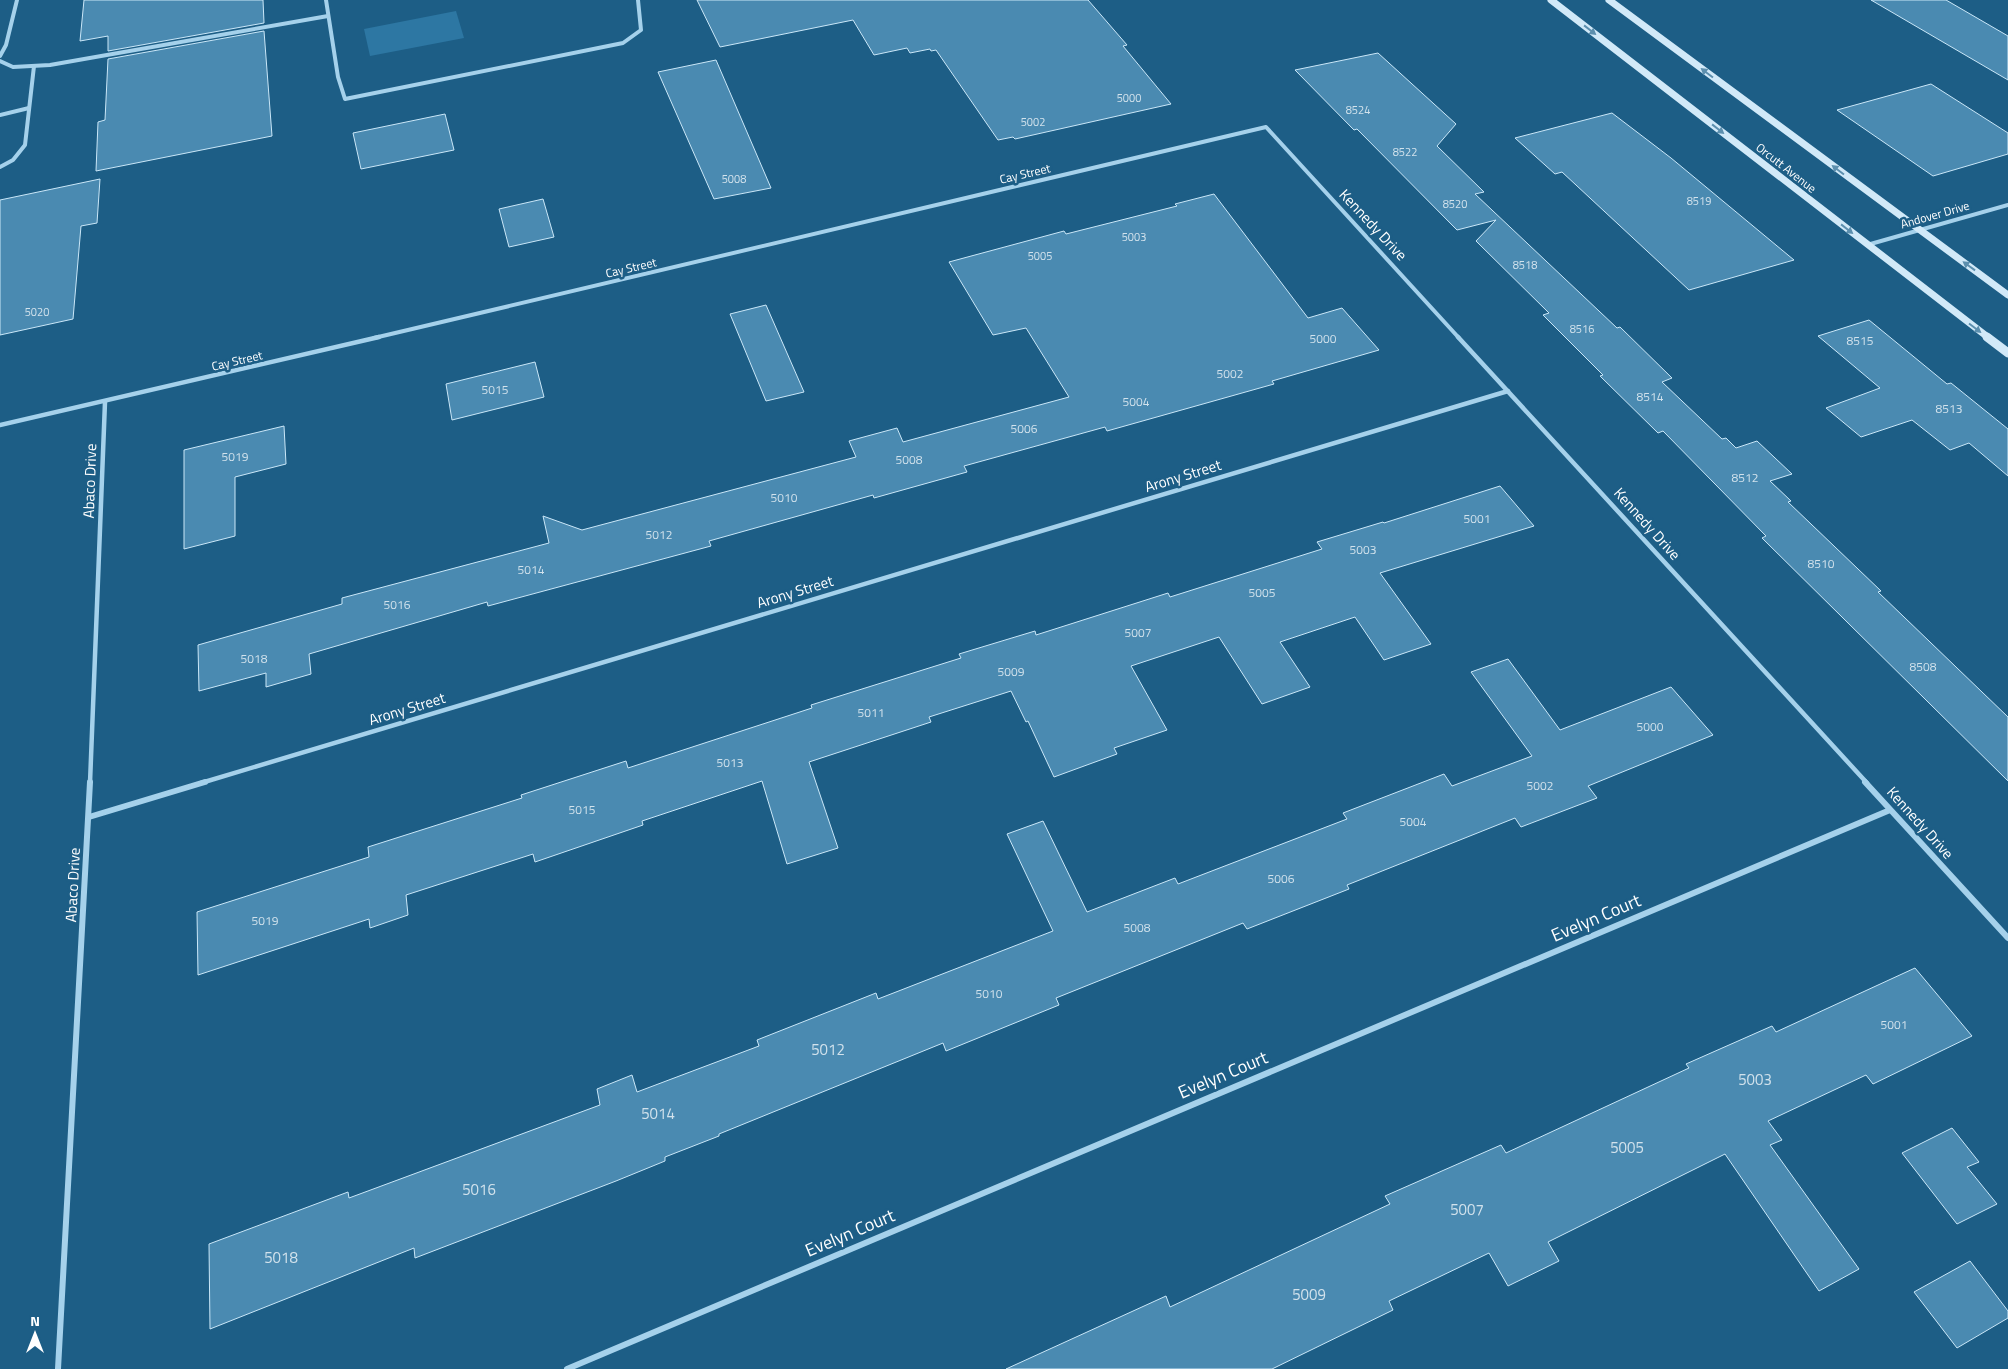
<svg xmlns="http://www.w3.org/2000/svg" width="2008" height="1369" font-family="'Titillium Web',sans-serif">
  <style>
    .green { fill: #2d77a3 }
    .building { fill: #4a8ab1; stroke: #cae7f8 }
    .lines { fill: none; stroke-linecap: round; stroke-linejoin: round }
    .street-far2 { stroke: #a5d1eb; stroke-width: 4 }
    .street-far1 { stroke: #a5d1eb; stroke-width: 4.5 }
    .street { stroke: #a5d1eb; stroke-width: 6 }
    .secondary-far1 { stroke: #d1e9f8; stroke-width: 7 }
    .secondary { stroke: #d1e9f8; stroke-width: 9 }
    .oneway { fill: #5c8fae }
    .labels { text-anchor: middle; stroke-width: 5; stroke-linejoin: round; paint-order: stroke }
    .far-number-label { font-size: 11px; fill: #d2e2ec }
    .far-street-label { font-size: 12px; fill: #fff; stroke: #1d5e86 }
    .number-label { font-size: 12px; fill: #d2e2ec }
    .street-label { font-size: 15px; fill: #fff; stroke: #1d5e86 }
    .near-number-label { font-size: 15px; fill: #d2e2ec }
    .near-street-label { font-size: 18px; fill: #fff; stroke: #1d5e86 }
  </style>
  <rect width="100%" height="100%" fill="#1d5e86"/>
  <path class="green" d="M456 11 464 38 370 56 364 29Z"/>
  <g class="building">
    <path d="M84 0H263L264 23 108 51V36L80 41Z"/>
    <path d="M697 0H1088L1127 45 1123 46 1171 104 1015 139 1013 137 998 140 936 50 931 51 930 49 910 53 907 48 874 55 853 20 720 47Z"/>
    <path d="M1871 0H1946L2008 36V80Z"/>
    <path d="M264 31 272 136 96 171 98 122 105 120 108 59Z"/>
    <path d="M1378 53 1456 124 1437 146 1484 192 1475 194 1617 328 1620 327 1672 378 1662 382 1722 439 1726 438 1736 448 1757 441 1792 474 1770 481 1791 501 1788 502 1881 591 1878 592 2008 717V781L1762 538 1766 536 1663 431 1658 433 1600 376 1603 375 1543 315 1549 313 1476 241 1496 220 1457 230 1357 129 1354 130 1295 70Z"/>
    <path d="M716 60 771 188 714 199 658 72Z"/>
    <path d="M1931 84 2008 133V154L1933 176 1837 110Z"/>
    <path d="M1612 113 1671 158 1794 260 1689 290 1562 172 1555 174 1515 138Z"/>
    <path d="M445 114 454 150 361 169 353 133Z"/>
    <path d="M100 179 97 223 81 226 73 319 0 335V200Z"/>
    <path d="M1214 194 1308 318 1342 308 1379 350 1272 381 1274 384 1107 431 1105 427 964 466 967 472 874 498 873 495 709 541 711 546 488 606 487 602 309 654 311 674 266 687V673L199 691 198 645 342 604V598L549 543 543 516 582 530 856 457 849 441 897 428 903 442 1069 397 1026 328 993 335 949 262 1064 231 1066 234 1177 206 1175 204Z"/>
    <path d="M543 199 554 237 509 247 499 209Z"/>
    <path d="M766 305 804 392 766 401 730 314Z"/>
    <path d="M1869 320 1947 384 1951 383 2008 429V476L1969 443 1950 450 1912 420 1861 437 1826 408 1880 388 1818 336Z"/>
    <path d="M535 362 544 397 452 420 446 384Z"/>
    <path d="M284 426 286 464 235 477V536L184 549V450Z"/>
    <path d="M1500 486 1534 526 1380 573 1431 644 1384 660 1355 617 1280 642 1310 687 1262 704 1219 637 1131 666 1167 730 1114 748 1117 754 1054 777 1028 721 1026 722 1011 691 929 717 931 722 809 762 838 848 787 864 762 781 642 821 643 825 535 862 533 854 406 895 408 915 370 928 369 919 198 975 197 912 369 857 368 847 522 798 521 795 626 761 628 768 812 708 811 705 961 658 959 654 1035 631 1036 635 1168 593 1170 597 1322 549 1317 542 1383 522 1384 523Z"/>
    <path d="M1508 659 1560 730 1671 687 1713 735 1588 786 1597 798 1521 827 1515 818 1347 885 1349 889 1247 929 1243 923 1056 998 1059 1005 946 1051 943 1043 719 1134V1136L665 1157V1161L616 1181 415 1258 414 1248 210 1329 209 1244 348 1192 349 1198 600 1105 597 1089 632 1075 637 1092 759 1046 757 1040 876 993 878 999 1053 931 1007 834 1043 821 1087 912 1175 878 1178 884 1347 819 1343 813 1444 774 1452 786 1532 756 1471 672Z"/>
    <path d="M1915 968 1972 1036 1873 1084 1866 1075 1768 1121 1782 1140 1770 1145 1859 1269 1819 1291 1725 1154 1548 1242 1559 1261 1508 1286 1489 1253 1389 1301 1393 1310 1272 1369H1006L1166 1296 1170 1307 1390 1204 1385 1196 1501 1145 1506 1153 1689 1068 1686 1064 1772 1026 1776 1032Z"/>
    <path d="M1952 1128 1979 1162 1967 1167 1997 1204 1957 1224 1902 1153Z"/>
    <path d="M1970 1261 2008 1311V1318L1957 1348 1914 1292Z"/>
  </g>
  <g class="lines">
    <g class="street-far2">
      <path d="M326 0 338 77 345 99 623 43 641 30 638 0"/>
      <path d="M0 56 6 45 17 0"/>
      <path d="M0 61 13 67 50 65 328 16"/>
      <path d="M0 115 29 108"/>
      <path d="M0 167 13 160 25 145 34 66"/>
      <path d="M1867 245 2008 205"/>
      <path d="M374 338 1266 127 1459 338"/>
    </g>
    <g class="street-far1">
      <path d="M1458 337 1867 783"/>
      <path d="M0 425 379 337"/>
      <path d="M90 783 105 402"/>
      <path d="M201 783 1508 391"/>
    </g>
    <g class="street">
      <path d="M1865 782 2008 938"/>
      <path d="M89 817 205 782"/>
      <path d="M58 1369 90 782"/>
      <path d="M567 1369 1890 810"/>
    </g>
    <g class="secondary-far1">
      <path d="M1551 0 1989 338"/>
      <path d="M1609 0 2008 295"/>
    </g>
    <path class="secondary" d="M1987 337 2008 353"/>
  </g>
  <defs><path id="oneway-solid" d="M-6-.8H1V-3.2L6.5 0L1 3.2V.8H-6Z" transform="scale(1.25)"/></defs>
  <g class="oneway">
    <use href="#oneway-solid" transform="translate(1590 30) rotate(38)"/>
    <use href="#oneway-solid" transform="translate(1707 73) rotate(-143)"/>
    <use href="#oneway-solid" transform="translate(1718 129) rotate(38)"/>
    <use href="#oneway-solid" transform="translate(1838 170) rotate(-143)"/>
    <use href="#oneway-solid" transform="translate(1847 229) rotate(38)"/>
    <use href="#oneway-solid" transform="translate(1969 266) rotate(-144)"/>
    <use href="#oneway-solid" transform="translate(1975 328) rotate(37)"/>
  </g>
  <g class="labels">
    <g class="far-number-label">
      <text x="1129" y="102">5000</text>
      <text x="1358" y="114">8524</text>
      <text x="1033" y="126">5002</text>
      <text x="1405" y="156">8522</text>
      <text x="734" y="183">5008</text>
      <text x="1699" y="205">8519</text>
      <text x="1455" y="208">8520</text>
      <text x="1134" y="241">5003</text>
      <text x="1040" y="260">5005</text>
      <text x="1525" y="269">8518</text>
      <text x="37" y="316">5020</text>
      <text x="1582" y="333">8516</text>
    </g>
    <g class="far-street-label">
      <text transform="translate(1786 168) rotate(38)" y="4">Orcutt Avenue</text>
      <text transform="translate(1025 174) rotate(-13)" y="4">Cay Street</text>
      <text transform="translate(1935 215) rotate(-16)" y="4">Andover Drive</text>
      <text transform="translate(631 268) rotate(-13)" y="4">Cay Street</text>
      <text transform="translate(237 361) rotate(-13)" y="4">Cay Street</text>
    </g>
    <g class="number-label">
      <text x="1323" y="343">5000</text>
      <text x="1860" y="345">8515</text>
      <text x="1230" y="378">5002</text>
      <text x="495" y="394">5015</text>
      <text x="1650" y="401">8514</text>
      <text x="1136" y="406">5004</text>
      <text x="1949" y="413">8513</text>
      <text x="1024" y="433">5006</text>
      <text x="235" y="461">5019</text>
      <text x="909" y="464">5008</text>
      <text x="1745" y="482">8512</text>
      <text x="784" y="502">5010</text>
      <text x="1477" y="523">5001</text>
      <text x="659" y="539">5012</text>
      <text x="1363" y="554">5003</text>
      <text x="1821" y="568">8510</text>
      <text x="531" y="574">5014</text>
      <text x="1262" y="597">5005</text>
      <text x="397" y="609">5016</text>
      <text x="1138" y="637">5007</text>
      <text x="254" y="663">5018</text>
      <text x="1923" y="671">8508</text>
      <text x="1011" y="676">5009</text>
      <text x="871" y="717">5011</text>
      <text x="1650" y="731">5000</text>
      <text x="730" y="767">5013</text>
      <text x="1540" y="790">5002</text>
      <text x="582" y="814">5015</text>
      <text x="1413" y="826">5004</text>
      <text x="1281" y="883">5006</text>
      <text x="265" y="925">5019</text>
      <text x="1137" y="932">5008</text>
      <text x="989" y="998">5010</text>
      <text x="1894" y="1029">5001</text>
    </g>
    <g class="street-label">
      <text transform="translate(1373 225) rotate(47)" y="5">Kennedy Drive</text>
      <text transform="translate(1183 476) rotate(-17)" y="5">Arony Street</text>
      <text transform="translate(90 481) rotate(-88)" y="5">Abaco Drive</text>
      <text transform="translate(1647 524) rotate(48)" y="5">Kennedy Drive</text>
      <text transform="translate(795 592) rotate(-17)" y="5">Arony Street</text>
      <text transform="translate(407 709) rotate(-17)" y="5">Arony Street</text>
      <text transform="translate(1920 823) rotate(48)" y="5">Kennedy Drive</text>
      <text transform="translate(73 885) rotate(-87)" y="5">Abaco Drive</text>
    </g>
    <g class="near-number-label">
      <text x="828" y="1055">5012</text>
      <text x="1755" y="1085">5003</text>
      <text x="658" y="1119">5014</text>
      <text x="1627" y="1153">5005</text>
      <text x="479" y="1195">5016</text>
      <text x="1467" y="1215">5007</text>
      <text x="281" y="1263">5018</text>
      <text x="1309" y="1300">5009</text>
    </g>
    <g class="near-street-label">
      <text transform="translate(1596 918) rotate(-23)" y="6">Evelyn Court</text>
      <text transform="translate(1223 1075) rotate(-23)" y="6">Evelyn Court</text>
      <text transform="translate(850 1233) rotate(-23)" y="6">Evelyn Court</text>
    </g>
  </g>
  <g transform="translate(35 1334)" stroke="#1d5e86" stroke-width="4" paint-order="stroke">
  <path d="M0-4L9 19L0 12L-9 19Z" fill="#ffffff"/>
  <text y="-8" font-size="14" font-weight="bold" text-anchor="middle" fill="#ffffff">N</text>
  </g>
</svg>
